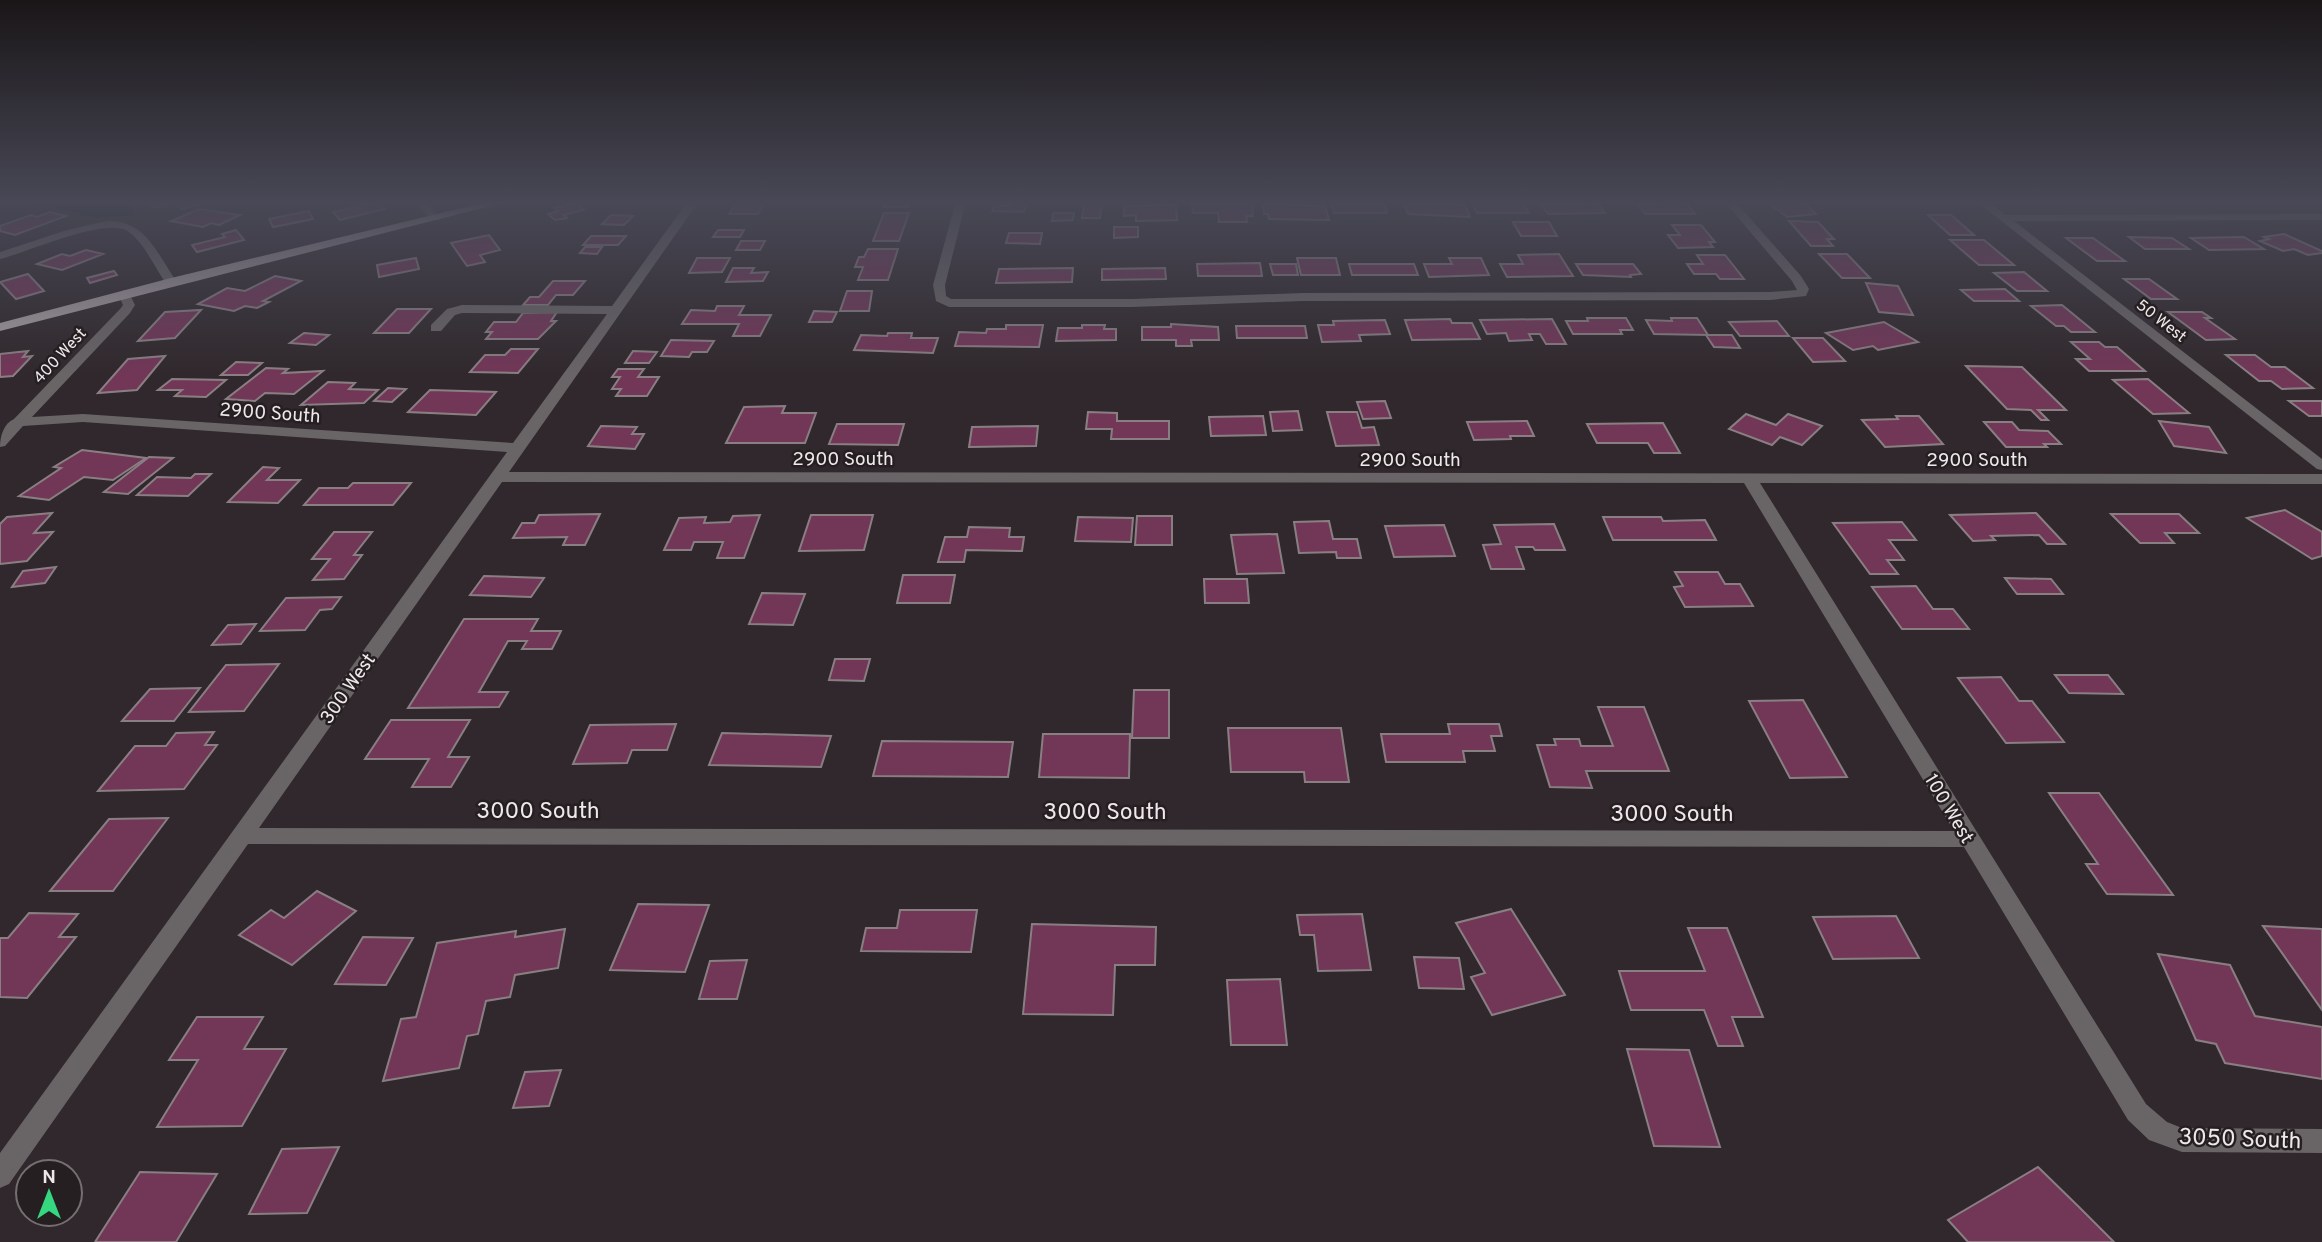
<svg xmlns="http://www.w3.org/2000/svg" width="2322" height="1242" font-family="Overpass,sans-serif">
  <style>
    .water { fill: #05190c }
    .building { fill: #723657; stroke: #897f83; stroke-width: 2 }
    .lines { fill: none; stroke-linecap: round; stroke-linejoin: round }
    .minor { fill: #696466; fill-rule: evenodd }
    .major { fill: #a69da1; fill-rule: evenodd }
    .labels { text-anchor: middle; stroke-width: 5; stroke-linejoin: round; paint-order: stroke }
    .far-street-label { font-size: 16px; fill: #eee8eb; stroke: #261f22 }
    .street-label { font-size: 19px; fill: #eee8eb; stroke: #261f22 }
    .near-street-label { font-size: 23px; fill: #eee8eb; stroke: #261f22 }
  </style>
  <rect width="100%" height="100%" fill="#30282c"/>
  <path class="water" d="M27 201H127L136 215 97 218Z"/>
  <g class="building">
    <path d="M150 201H207L208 203 181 209 177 202 153 207Z"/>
    <path d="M737 201H765L758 214H729Z"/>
    <path d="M878 201H910L909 207H883L885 203H877Z"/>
    <path d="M1011 201H1027L1024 212 992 211 995 205 1009 206Z"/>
    <path d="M1654 201H1685L1695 214H1645L1637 204H1657Z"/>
    <path d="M1766 201 1805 202 1816 214 1787 217Z"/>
    <path d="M378 202 385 209 340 220 333 212Z"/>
    <path d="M1084 203H1102L1100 218H1082Z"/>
    <path d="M1472 203H1523L1529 213H1477Z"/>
    <path d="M1598 203 1605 213 1548 214 1541 204Z"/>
    <path d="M571 204H577L584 210 564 215 567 218 555 220 548 214 558 211 554 208Z"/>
    <path d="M1192 204H1252L1253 216H1246L1247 222H1219L1218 213H1193Z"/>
    <path d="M1263 204 1325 206 1329 220 1269 219 1268 214H1264Z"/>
    <path d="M1332 204H1384L1387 213H1334Z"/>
    <path d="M1404 204 1465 205 1470 217 1408 214Z"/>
    <path d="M1176 205 1177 220 1136 221V215L1124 216V206Z"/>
    <path d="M199 209 240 215 219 225 211 223 203 227 171 221Z"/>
    <path d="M309 211 313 219 273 227 269 219Z"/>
    <path d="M50 212 66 216 15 235 0 231V226L31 215 37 217Z"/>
    <path d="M884 213H909L899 241H873Z"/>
    <path d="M1053 213H1074L1073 220 1052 221Z"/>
    <path d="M611 215 633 216 624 225 602 224Z"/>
    <path d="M1928 215H1951L1974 235H1950Z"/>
    <path d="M1789 221 1818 222 1834 239H1827L1833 246H1811Z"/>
    <path d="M1513 222H1549L1557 236H1521Z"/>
    <path d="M1672 225H1701L1715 242H1709L1713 247 1678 248 1668 235H1680Z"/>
    <path d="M1114 227H1138V237L1114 238Z"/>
    <path d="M236 230 244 240 197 252 192 245 225 237 222 234Z"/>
    <path d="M718 230H744L740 237H713Z"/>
    <path d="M1009 233H1042L1040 244 1006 243Z"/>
    <path d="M2284 234 2322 251V253L2308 255 2294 249 2283 251 2260 241 2269 239 2264 237Z"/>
    <path d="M489 235 500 250 480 255 485 262 467 266 451 243Z"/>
    <path d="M591 236H626L618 245H583Z"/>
    <path d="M2129 237 2172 238 2189 249H2145Z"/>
    <path d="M2244 237 2264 249 2209 250 2191 238Z"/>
    <path d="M2066 238H2093L2125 261H2097Z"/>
    <path d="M1950 240H1984L2014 265H1979Z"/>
    <path d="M741 241H765L760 250H736Z"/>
    <path d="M585 247H602L597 254 580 253Z"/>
    <path d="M868 249H898L888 280H858L863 267H855L859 257H864Z"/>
    <path d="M86 250 103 254 62 270 37 264 62 254 70 256Z"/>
    <path d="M1559 254 1573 276 1507 277 1500 264H1523L1518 255Z"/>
    <path d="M1819 254H1847L1870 278H1842Z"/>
    <path d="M1697 255H1725L1744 279H1720L1716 274H1694L1687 264H1703Z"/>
    <path d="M416 258 419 269 379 277 377 265Z"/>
    <path d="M697 258H730L722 272 689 273Z"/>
    <path d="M1297 258H1336L1340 275H1301Z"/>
    <path d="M1449 258H1481L1489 275 1429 277 1424 264H1452Z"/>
    <path d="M1260 263 1262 276H1198L1197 264Z"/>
    <path d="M1270 264H1296L1298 275H1273Z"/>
    <path d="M1349 264H1414L1418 275H1352Z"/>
    <path d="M1576 264H1633L1641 274 1630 275 1631 277 1583 275Z"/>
    <path d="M733 268H754L751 273 768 272 763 281 726 282Z"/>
    <path d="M1073 268 1072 282 996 283 999 269Z"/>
    <path d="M1165 268 1166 279 1102 280V269Z"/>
    <path d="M114 271 117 275 90 283 87 278Z"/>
    <path d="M2024 272 2047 291H2017L1994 273Z"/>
    <path d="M28 274 44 291 16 299 0 282Z"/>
    <path d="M275 276 301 281 263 301 269 302 257 308 245 306 234 311 198 304 227 288 245 291Z"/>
    <path d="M2124 279H2149L2177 299H2151Z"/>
    <path d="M553 281H585L573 295H556L548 305H523L530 297H539Z"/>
    <path d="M1866 283 1898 286 1913 315 1879 312Z"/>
    <path d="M2005 289 2019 301H1974L1961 290Z"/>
    <path d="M847 291H872L869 311H840Z"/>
    <path d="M2062 305 2095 332H2071L2064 326H2056L2031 306Z"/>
    <path d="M717 306H744L739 315H771L760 336H733L739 324H682L691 310 715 311Z"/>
    <path d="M397 309H431L409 333H374Z"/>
    <path d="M201 310 175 338 138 341 165 312Z"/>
    <path d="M814 311 837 312 832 322H809Z"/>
    <path d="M557 312 551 321H556L538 339H486L492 332H486L494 322H516L523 313Z"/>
    <path d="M2168 312H2202L2211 318H2205L2235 339 2206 340Z"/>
    <path d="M1587 318H1626L1633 330H1620L1622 334H1573L1566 321H1588Z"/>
    <path d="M1671 318H1697L1708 335 1654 334 1646 320 1672 321Z"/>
    <path d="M1450 319 1452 323H1472L1480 339 1412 340 1405 320Z"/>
    <path d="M1552 319 1566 344H1546L1540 334H1529L1532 340 1509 341 1506 333 1487 334 1480 320Z"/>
    <path d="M1385 320 1390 334 1359 335 1361 341 1322 342 1318 325H1334L1333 321Z"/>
    <path d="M1777 321 1789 336H1740L1729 322Z"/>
    <path d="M1884 322 1918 342 1878 350 1873 346 1853 350 1826 333Z"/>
    <path d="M1171 324 1218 327 1219 340H1191L1192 346H1176V340H1142V327H1171Z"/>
    <path d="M1006 325H1043L1039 347 955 346 959 332 986 333 987 329H1006Z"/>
    <path d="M1082 325H1105L1104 329H1116V340L1056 341 1058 328H1082Z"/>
    <path d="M1236 326H1305L1307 338H1237Z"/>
    <path d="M304 333 329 335 316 345 290 343Z"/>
    <path d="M888 333H912L911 338H938L933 353 854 350 861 335 887 336Z"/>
    <path d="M1706 335H1732L1740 348 1714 347Z"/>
    <path d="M1793 338H1823L1845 361 1813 362Z"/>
    <path d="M671 340 714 341 707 352H692L689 357 661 356Z"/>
    <path d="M2071 342H2099L2105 347H2117L2145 371H2089L2076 359H2090Z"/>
    <path d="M511 349H538L518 373 470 372 485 355H505Z"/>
    <path d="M28 351 23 357 32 356 13 376 0 377V354Z"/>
    <path d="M633 351 657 352 649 363H625Z"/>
    <path d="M2226 355H2255L2271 367H2285L2313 388 2282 389 2271 381H2259Z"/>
    <path d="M165 356 137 390 98 393 128 359Z"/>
    <path d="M236 362 262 363 248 375H221Z"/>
    <path d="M1966 366 2022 367 2066 410H2038L2048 420H2041L2031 410 2007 409Z"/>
    <path d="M266 368 288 369 283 373 323 371 294 394 265 393 255 401 226 399Z"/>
    <path d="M618 369H644L638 377H659L647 396H616L621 389H612L620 377H612Z"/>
    <path d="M172 379 226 380 206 397 175 396 182 390H158Z"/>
    <path d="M2148 379 2189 413 2153 414 2113 380Z"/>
    <path d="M328 382 355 383 349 389 378 390 364 403 301 405Z"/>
    <path d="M388 388 406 389 392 402 374 401Z"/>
    <path d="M430 390 496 392 476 415 408 412Z"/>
    <path d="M1385 401 1391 418 1363 419 1357 402Z"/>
    <path d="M2289 401H2322V416H2309Z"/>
    <path d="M785 406 782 413H816L805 443H726L744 407Z"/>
    <path d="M1298 411 1302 430 1273 431 1270 412Z"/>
    <path d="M1088 412 1117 413V421H1169V439H1111L1112 429H1086Z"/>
    <path d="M1327 412H1357L1362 428 1374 427 1379 445 1336 446Z"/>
    <path d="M1746 414 1776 425 1788 414 1822 426 1802 445 1780 437 1772 445 1729 429Z"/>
    <path d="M1263 416 1266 435 1211 436 1209 417Z"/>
    <path d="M1896 416H1919L1943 444 1885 447 1862 420 1898 419Z"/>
    <path d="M1527 421 1534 436H1510L1511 439 1474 440 1467 422Z"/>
    <path d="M2159 421 2209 427 2226 453 2174 446Z"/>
    <path d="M1984 422H2012L2019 430 2048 431 2061 444H2044L2047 447H2006Z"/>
    <path d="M1663 423 1680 453H1654L1648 443H1597L1587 424Z"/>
    <path d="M837 424H904L898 445 829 444Z"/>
    <path d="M601 426 637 427 632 434H644L635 449 588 446Z"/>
    <path d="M1038 426 1036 446 969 447 972 427Z"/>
    <path d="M82 450 146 458 113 480 84 477 49 500 19 496 61 468 54 467Z"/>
    <path d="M149 457 173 458 128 494 104 492Z"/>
    <path d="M263 467 279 468 267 480H300L278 503 228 502Z"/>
    <path d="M195 474H211L188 496 137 495 157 477 191 478Z"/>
    <path d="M353 483H411L393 505H304L319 488H348Z"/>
    <path d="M2285 510 2322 532V556L2312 559 2247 518Z"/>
    <path d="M52 513 34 533 53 532 27 561 0 564V524L7 517Z"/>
    <path d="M2036 513 2065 544H2047L2039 535 1991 536 1995 540 1973 541 1950 515Z"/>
    <path d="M600 514 585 545H563L567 537 513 538 522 523H535L539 515Z"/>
    <path d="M2111 514H2179L2199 533H2165L2174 543H2140Z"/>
    <path d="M760 515 744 558H717L723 542H694L691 550H664L679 518 706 517 704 523 730 522 733 516Z"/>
    <path d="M811 515H873L864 550 799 551Z"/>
    <path d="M1137 516H1172V545H1135Z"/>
    <path d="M1078 517 1133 518 1131 542 1075 541Z"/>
    <path d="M1603 517H1661L1663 521 1705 520 1716 540H1613Z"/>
    <path d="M1329 521 1333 539H1357L1361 558H1337L1336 552 1299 553 1294 522Z"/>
    <path d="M1902 522 1916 540H1889L1904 560H1887L1898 574H1870L1833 523Z"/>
    <path d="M1554 524 1565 550H1535L1533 547H1516L1524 569H1491L1483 545 1501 544 1494 525Z"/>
    <path d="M1444 525 1455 556 1394 557 1385 526Z"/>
    <path d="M969 527 1010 528 1009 537H1024L1022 551 966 550 964 562H938L945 537H967Z"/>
    <path d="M334 532H372L354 555H362L344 579 313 580 330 559H312Z"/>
    <path d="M1277 534 1284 573 1237 574 1231 535Z"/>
    <path d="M56 567 45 583 12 587 23 571Z"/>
    <path d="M1675 572H1718L1725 584H1740L1753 606 1685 607 1674 587 1683 586Z"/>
    <path d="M903 575H955L950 603H897Z"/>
    <path d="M484 576 544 578 531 597 470 595Z"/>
    <path d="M2005 578 2051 579 2063 594H2017Z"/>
    <path d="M1204 579H1247L1249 603H1205Z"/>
    <path d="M1916 586 1933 609H1953L1969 629H1902L1872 587Z"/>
    <path d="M762 593 805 594 793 625 749 624Z"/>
    <path d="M341 597 332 609 320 610 305 630 260 631 286 598Z"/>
    <path d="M464 619H538L531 631H561L552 649H522L527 641H508L479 692H508L499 707 408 708Z"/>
    <path d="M256 624 241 644 212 645 228 625Z"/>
    <path d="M835 659H870L864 681 829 680Z"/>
    <path d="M279 664 244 711 189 712 226 665Z"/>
    <path d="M2055 675H2108L2123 694 2069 693Z"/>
    <path d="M2001 677 2019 701H2032L2064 742 2006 743 1958 678Z"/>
    <path d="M200 688 174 721H122L150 689Z"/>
    <path d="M1134 690H1169V738H1132Z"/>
    <path d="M1803 700 1847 777 1790 778 1749 701Z"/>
    <path d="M1598 707H1644L1669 771H1586L1592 788 1550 787 1537 745H1556L1554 739H1579L1581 746H1613Z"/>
    <path d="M391 720H470L448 757H469L451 787H412L429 759H365Z"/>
    <path d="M676 724 667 750H632L627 763 573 764 590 725Z"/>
    <path d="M1448 724H1499L1502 736H1491L1495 751H1463L1465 762H1386L1381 734H1450Z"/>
    <path d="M1228 728H1341L1349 782H1305L1304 772H1231Z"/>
    <path d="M214 732 205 745H217L184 789 98 791 135 746H166L176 733Z"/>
    <path d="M722 733 831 736 821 767 709 765Z"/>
    <path d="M1043 734H1130L1129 778 1039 777Z"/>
    <path d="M882 741 1013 742 1008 777 873 776Z"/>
    <path d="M2049 793H2099L2173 895 2107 894 2086 864H2098Z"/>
    <path d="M168 818 113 891H50L109 819Z"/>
    <path d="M317 891 356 911 292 965 239 935 271 910 284 918Z"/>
    <path d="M638 904 709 905 685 972 610 970Z"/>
    <path d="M1511 909 1565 995 1492 1015 1471 977 1485 973 1456 923Z"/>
    <path d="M900 910H977L971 952 861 951 866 928H897Z"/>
    <path d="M29 913 78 914 59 937H76L27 998 0 997V938H8Z"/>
    <path d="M1362 914 1371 970 1318 971 1314 935H1300L1297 915Z"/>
    <path d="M1896 916 1919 958 1833 959 1813 917Z"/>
    <path d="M1032 924 1156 927 1155 965H1115L1113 1015 1023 1014Z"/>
    <path d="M2263 926 2322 929V1010Z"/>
    <path d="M1688 928H1727L1763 1017H1732L1743 1046H1718L1704 1010H1631L1619 971H1705Z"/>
    <path d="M565 929 558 968 515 975 510 997 486 1001 478 1034 467 1036 459 1068 383 1081 401 1019 416 1017 437 943 516 931 515 937Z"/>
    <path d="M363 937 413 938 386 985 335 984Z"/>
    <path d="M2158 954 2230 965 2255 1016 2322 1027V1079L2225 1063 2216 1044 2196 1040Z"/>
    <path d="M1414 957 1459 958 1464 989 1419 988Z"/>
    <path d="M747 960 737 999H699L710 961Z"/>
    <path d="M1280 979 1287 1045H1231L1227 980Z"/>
    <path d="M197 1017H263L244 1049H286L242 1126 157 1127 198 1060H169Z"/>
    <path d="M1627 1049 1689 1050 1720 1147 1654 1146Z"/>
    <path d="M561 1070 549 1106 513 1108 525 1072Z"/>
    <path d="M339 1147 307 1213 249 1214 282 1149Z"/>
    <path d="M2038 1167 2079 1207 2114 1242H1968L1948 1220Z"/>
    <path d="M140 1172 217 1174 176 1242H95Z"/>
  </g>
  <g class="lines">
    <g class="minor">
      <path d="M415 201H426L440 218 439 220H431Z"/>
      <path d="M688 201H699L509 472 2322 474V484L1760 483 2146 1104 2167 1122 2182 1128 2322 1129V1153L2182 1152 2149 1140 2128 1120 1964 847 248 844 9 1184 0 1188V1153L507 452 83 422 23 426 5 446 0 447C0 436 4 423 14 419L121 308 123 305 118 294 124 290 128 291 135 305 130 313 32 417 83 414 513 443 607 314 462 313 455 315 441 331H431V325L447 309 462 305 612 306ZM502 482 1744 483 1954 831 259 828Z"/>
      <path d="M956 201H966L945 285 946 296 951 299H1132L1302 293 1770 292 1797 290 1792 281 1724 201H1735L1801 276 1809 289 1806 296 1770 300 1302 301 1132 307H949L936 301 933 285Z"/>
      <path d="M1976 201H1988L2005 215 2322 214V220L2014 221 2322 459V470L2317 469Z"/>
      <path d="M106 221C147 220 156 253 177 282L175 285H167C155 268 145 244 129 232 108 215 26 253 0 259V252L64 231Z"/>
    </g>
    <path class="major" d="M491 201H510L0 331V323L171 278Z"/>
  </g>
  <linearGradient id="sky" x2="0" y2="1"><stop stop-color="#1a1618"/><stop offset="0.54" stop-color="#484856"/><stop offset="1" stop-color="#484856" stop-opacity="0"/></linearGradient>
  <rect width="2322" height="375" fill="url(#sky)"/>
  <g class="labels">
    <g class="far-street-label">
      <text transform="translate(2162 320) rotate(38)" y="6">50 West</text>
      <text transform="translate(59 355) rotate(-47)" y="6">400 West</text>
    </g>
    <g class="street-label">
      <text transform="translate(270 412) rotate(4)" y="7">2900 South</text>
      <text x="843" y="465">2900 South</text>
      <text x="1410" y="466">2900 South</text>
      <text x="1977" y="466">2900 South</text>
      <text transform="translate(347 688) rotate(-55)" y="7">300 West</text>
      <text transform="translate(1950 808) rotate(59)" y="7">100 West</text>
    </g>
    <g class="near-street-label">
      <text x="538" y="818">3000 South</text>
      <text x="1105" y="819">3000 South</text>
      <text x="1672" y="821">3000 South</text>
      <text transform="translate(2240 1138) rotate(2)" y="8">3050 South</text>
    </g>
  </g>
  <g transform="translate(49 1193)"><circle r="33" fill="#261f22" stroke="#766f72" stroke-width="2"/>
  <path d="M0-5L12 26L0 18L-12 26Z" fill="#35d881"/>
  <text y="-10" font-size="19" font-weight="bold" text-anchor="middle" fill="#eee8eb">N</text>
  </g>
</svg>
